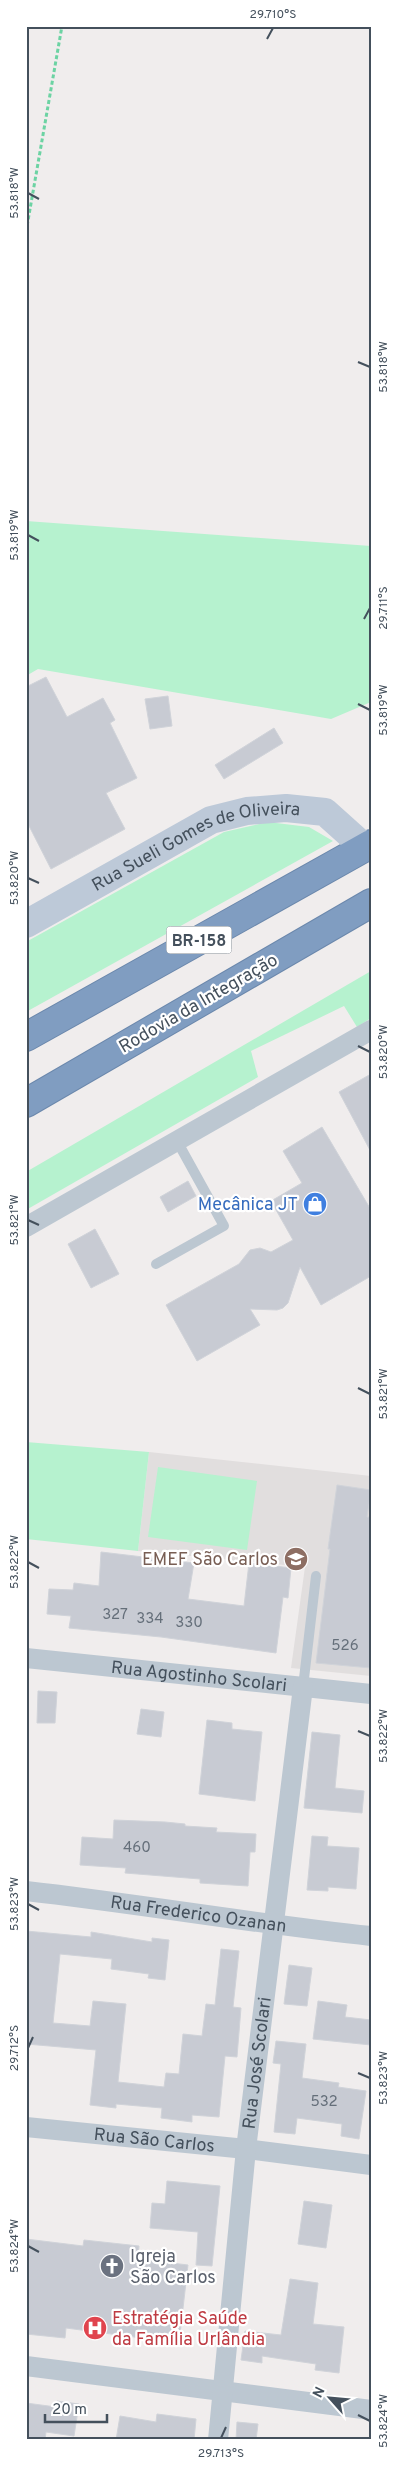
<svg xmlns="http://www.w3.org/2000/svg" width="397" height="2466" font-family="Overpass,sans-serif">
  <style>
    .education { fill: #e1dede }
    .green { fill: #b6f2cf }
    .building { fill: #c8cbd3; stroke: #d0d3d9 }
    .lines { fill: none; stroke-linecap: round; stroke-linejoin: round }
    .highway-casing { stroke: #6b88ac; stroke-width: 30 }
    .path { stroke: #6cd3a3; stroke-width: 3; stroke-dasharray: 4 2.5; stroke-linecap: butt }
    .lane { stroke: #bcc7d1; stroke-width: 10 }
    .street { stroke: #bcc7d1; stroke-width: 20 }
    .secondary { stroke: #bdc9d8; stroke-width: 28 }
    .highway { stroke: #809dc1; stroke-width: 28 }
    .ticks { fill: none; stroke: #44505c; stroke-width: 2 }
    .labels { text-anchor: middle; stroke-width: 4.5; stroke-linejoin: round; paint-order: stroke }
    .number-label { font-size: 15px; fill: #656f7a }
    .shield { fill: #fff; stroke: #7c848d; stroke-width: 1 }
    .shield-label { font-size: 16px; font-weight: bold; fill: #44505c }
    .street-label { font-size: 18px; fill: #44505c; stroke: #fff }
    .shop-label { font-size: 18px; fill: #366cbe; stroke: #fff; text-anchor: end }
    .education-label { font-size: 18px; fill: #785e54; stroke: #fff; text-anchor: end }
    .worship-label { font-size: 18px; fill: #5b616d; stroke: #fff; text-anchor: start }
    .health-label { font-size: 18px; fill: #be3a42; stroke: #fff; text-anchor: start }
    .neatline { fill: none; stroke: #44505c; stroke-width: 2 }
    .ticks-label { font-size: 12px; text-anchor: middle; fill: #44505c }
  </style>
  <rect width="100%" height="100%" fill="#f0eded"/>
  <path class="education" d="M149 1452 371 1476V1676L291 1668 305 1567 138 1551Z"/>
  <g class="green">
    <path d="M26 521 371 546V702L331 719 38 669 26 676Z"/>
    <path d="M268 822 309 827 333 841 26 1012V942L224 832Z"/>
    <path d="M371 971V1018L357 1027 344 1006 251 1051 258 1077 26 1210V1172Z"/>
    <path d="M26 1442 149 1452 138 1551 26 1539Z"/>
    <path d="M158 1467 257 1481 247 1550 148 1537Z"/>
  </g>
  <g class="building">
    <path d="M46 677 67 717 103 698 115 720 110 723 137 778 106 793 125 829 51 869 26 820V687Z"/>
    <path d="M168 696 172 726 150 729 145 699Z"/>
    <path d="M274 728 283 743 224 779 215 765Z"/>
    <path d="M371 1074V1152L339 1092Z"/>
    <path d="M322 1127 371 1210V1276L321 1305 300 1267 288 1303 283 1308 277 1310 250 1309 260 1325 197 1361 166 1305 239 1264 250 1250 260 1248 271 1252 293 1240 271 1201 302 1183 283 1151Z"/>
    <path d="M188 1181 196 1196 168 1212 160 1197Z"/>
    <path d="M95 1229 119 1274 91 1288 68 1244Z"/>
    <path d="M337 1485 371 1490 367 1517H371V1668L316 1663 330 1549H328Z"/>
    <path d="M101 1552 194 1563 188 1599 244 1606 249 1563 291 1568 288 1598 283 1597 276 1653 161 1637 69 1628 71 1616 47 1614 49 1589 73 1590 74 1583 99 1586Z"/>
    <path d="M38 1691 57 1692 55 1723H37Z"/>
    <path d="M141 1709 164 1712 161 1737 137 1734Z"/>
    <path d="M207 1720 232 1723V1729L262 1732 255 1801 199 1794Z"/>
    <path d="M312 1732 340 1735 335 1788 364 1791 362 1813 304 1808Z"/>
    <path d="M114 1820 165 1822 185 1824V1826L217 1828 216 1832 256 1834 255 1852H250L248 1886 200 1883V1879L125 1873 126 1868 80 1865 82 1837 113 1839Z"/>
    <path d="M312 1836 328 1837 327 1846 359 1848 356 1889 328 1887V1891L307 1890Z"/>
    <path d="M26 1931 91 1937V1932L152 1942V1938L169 1940 165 1980 148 1978 149 1974 111 1969 112 1959 60 1954 53 2023 90 2026 93 2001 126 2004 118 2082 164 2087 166 2073 179 2074 183 2034 202 2036 206 2004 215 2005 221 1949 239 1951 233 2007 241 2008 237 2057 225 2056 219 2117 192 2115V2122L161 2118 162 2108 116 2104V2108L90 2105 96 2050 26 2044Z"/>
    <path d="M289 1965 312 1968 307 2006 284 2004Z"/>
    <path d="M318 2001 347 2005 345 2017 371 2020V2045L313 2039Z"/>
    <path d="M276 2041 306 2044 302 2078 339 2083 338 2087 366 2091 359 2139 341 2136 342 2124 297 2118 295 2134 274 2132 281 2064 273 2063Z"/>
    <path d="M167 2181 220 2186 212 2266 196 2265 198 2232 150 2228 152 2203 165 2204Z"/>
    <path d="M304 2201 332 2205 326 2248 298 2244Z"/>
    <path d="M26 2239 83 2246 84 2240 139 2246 138 2259 188 2265 179 2343 66 2328 65 2338 26 2334Z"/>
    <path d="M290 2279 318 2283 313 2324 344 2327 339 2373 315 2370 316 2364 262 2356V2363L241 2360 245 2331 281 2335Z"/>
    <path d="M57 2401 79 2404 74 2436 46 2432 45 2440 26 2438V2403L56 2407Z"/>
    <path d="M157 2414 196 2419 194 2440H116L120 2416 156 2422Z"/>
    <path d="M237 2422 258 2424 256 2440H236Z"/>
  </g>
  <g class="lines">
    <g class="highway-casing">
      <g id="highway">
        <path d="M26 1037 371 844"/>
        <path d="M26 1103 371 903"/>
      </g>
    </g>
    <path class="path" d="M26 232 62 26"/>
    <g class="lane">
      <path d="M156 1264 224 1226 177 1141"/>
      <path d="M303 1687 316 1576"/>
    </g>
    <g class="street">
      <path d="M26 1227 371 1030"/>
      <path id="s1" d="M26 1658 371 1694"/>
      <path id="s2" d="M26 1891C141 1904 256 1924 371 1936"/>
      <path id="s3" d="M26 2127 246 2149 371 2165"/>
      <path d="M26 2366 371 2410"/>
      <path id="s4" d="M218 2440 246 2149 303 1687"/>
    </g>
    <path class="secondary" id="s5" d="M26 924 211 820 247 811 286 808 325 812 364 847"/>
    <use href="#highway" class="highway"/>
  </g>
  <path class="ticks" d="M267 39 273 28M28 193 39 199M358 362 370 367M28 535 39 541M364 619 370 608M358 704 370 710M28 878 39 883M358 1046 370 1052M28 1220 39 1225M358 1388 370 1394M28 1562 39 1568M358 1731 370 1736M28 1904 39 1910M28 2048 33 2037M358 2073 370 2078M28 2246 39 2252M358 2415 370 2421M221 2438 226 2427"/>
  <defs>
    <g id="shop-disc" transform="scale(1.25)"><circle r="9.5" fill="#3f7fe0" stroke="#fff"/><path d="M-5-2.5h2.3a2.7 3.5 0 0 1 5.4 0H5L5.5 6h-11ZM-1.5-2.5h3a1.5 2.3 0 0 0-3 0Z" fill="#fff"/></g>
    <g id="school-disc" transform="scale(1.25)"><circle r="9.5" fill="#8d6e63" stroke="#fff"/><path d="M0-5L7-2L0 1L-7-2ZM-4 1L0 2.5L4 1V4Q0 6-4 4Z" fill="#fff"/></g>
    <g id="church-disc" transform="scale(1.25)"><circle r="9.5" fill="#6b7280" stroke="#fff"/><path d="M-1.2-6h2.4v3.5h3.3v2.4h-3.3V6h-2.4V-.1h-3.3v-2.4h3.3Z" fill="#fff"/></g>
    <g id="hospital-disc" transform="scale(1.25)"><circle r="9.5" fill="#e0444e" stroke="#fff"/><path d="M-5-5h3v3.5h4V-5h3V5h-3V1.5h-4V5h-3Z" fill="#fff"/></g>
  </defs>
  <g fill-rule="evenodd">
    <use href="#shop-disc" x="315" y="1204"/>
    <use href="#school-disc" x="296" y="1559"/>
    <use href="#church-disc" x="112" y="2266"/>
    <use href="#hospital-disc" x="95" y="2328"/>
  </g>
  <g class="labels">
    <g class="number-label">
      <text x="115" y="1619">327</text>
      <text x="150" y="1623">334</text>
      <text x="189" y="1627">330</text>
      <text x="345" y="1650">526</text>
      <text x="137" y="1852">460</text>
      <text x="324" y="2106">532</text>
    </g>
    <rect class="shield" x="166.5" y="926.5" width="65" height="27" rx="4"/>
    <g class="shield-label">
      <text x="199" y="946">BR-158</text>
    </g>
    <g class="street-label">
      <text dy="6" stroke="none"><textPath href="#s5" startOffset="190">Rua Sueli Gomes de Oliveira</textPath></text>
      <text transform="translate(198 1003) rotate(-30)" y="6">Rodovia da Integração</text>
      <text dy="6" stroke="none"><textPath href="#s1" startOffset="174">Rua Agostinho Scolari</textPath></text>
      <text dy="6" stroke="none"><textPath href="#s2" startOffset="174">Rua Frederico Ozanan</textPath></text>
      <text dy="6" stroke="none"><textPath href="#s4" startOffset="379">Rua José Scolari</textPath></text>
      <text dy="6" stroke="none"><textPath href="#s3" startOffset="129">Rua São Carlos</textPath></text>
    </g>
    <g class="shop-label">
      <text x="298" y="1210">Mecânica JT</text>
    </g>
    <g class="education-label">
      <text x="278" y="1565">EMEF São Carlos</text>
    </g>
    <g class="worship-label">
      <text x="130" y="2262">Igreja<tspan x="130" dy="21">São Carlos</tspan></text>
    </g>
    <g class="health-label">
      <text x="112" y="2324">Estratégia Saúde<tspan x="112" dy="21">da Família Urlândia</tspan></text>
    </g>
  </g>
  <rect width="397" height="2466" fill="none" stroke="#ffffff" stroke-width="55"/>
  <g transform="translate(330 2398) rotate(297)" stroke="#ffffff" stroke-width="4" paint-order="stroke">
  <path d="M0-4L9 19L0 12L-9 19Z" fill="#44505c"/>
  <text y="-8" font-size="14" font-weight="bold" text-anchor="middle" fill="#44505c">N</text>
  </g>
  <path d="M45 2414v8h62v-8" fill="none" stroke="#44505c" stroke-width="2.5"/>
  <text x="52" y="2414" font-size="15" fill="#44505c" stroke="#ffffff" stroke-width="4" paint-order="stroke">20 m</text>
  <rect x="28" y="28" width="342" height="2410" class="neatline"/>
  <g class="ticks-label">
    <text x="273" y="18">29.710°S</text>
    <text transform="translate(14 193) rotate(-90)" y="4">53.818°W</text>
    <text transform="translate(383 367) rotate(-90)" y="4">53.818°W</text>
    <text transform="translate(14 535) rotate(-90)" y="4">53.819°W</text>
    <text transform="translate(383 608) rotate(-90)" y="4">29.711°S</text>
    <text transform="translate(383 710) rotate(-90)" y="4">53.819°W</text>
    <text transform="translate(14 878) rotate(-90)" y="4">53.820°W</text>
    <text transform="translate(383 1052) rotate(-90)" y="4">53.820°W</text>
    <text transform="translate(14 1220) rotate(-90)" y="4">53.821°W</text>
    <text transform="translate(383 1394) rotate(-90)" y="4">53.821°W</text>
    <text transform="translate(14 1562) rotate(-90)" y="4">53.822°W</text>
    <text transform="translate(383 1736) rotate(-90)" y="4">53.822°W</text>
    <text transform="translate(14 1904) rotate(-90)" y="4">53.823°W</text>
    <text transform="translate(14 2048) rotate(-90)" y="4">29.712°S</text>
    <text transform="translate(383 2078) rotate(-90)" y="4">53.823°W</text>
    <text transform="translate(14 2246) rotate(-90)" y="4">53.824°W</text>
    <text transform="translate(383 2421) rotate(-90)" y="4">53.824°W</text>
    <text x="221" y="2457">29.713°S</text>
  </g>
</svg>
